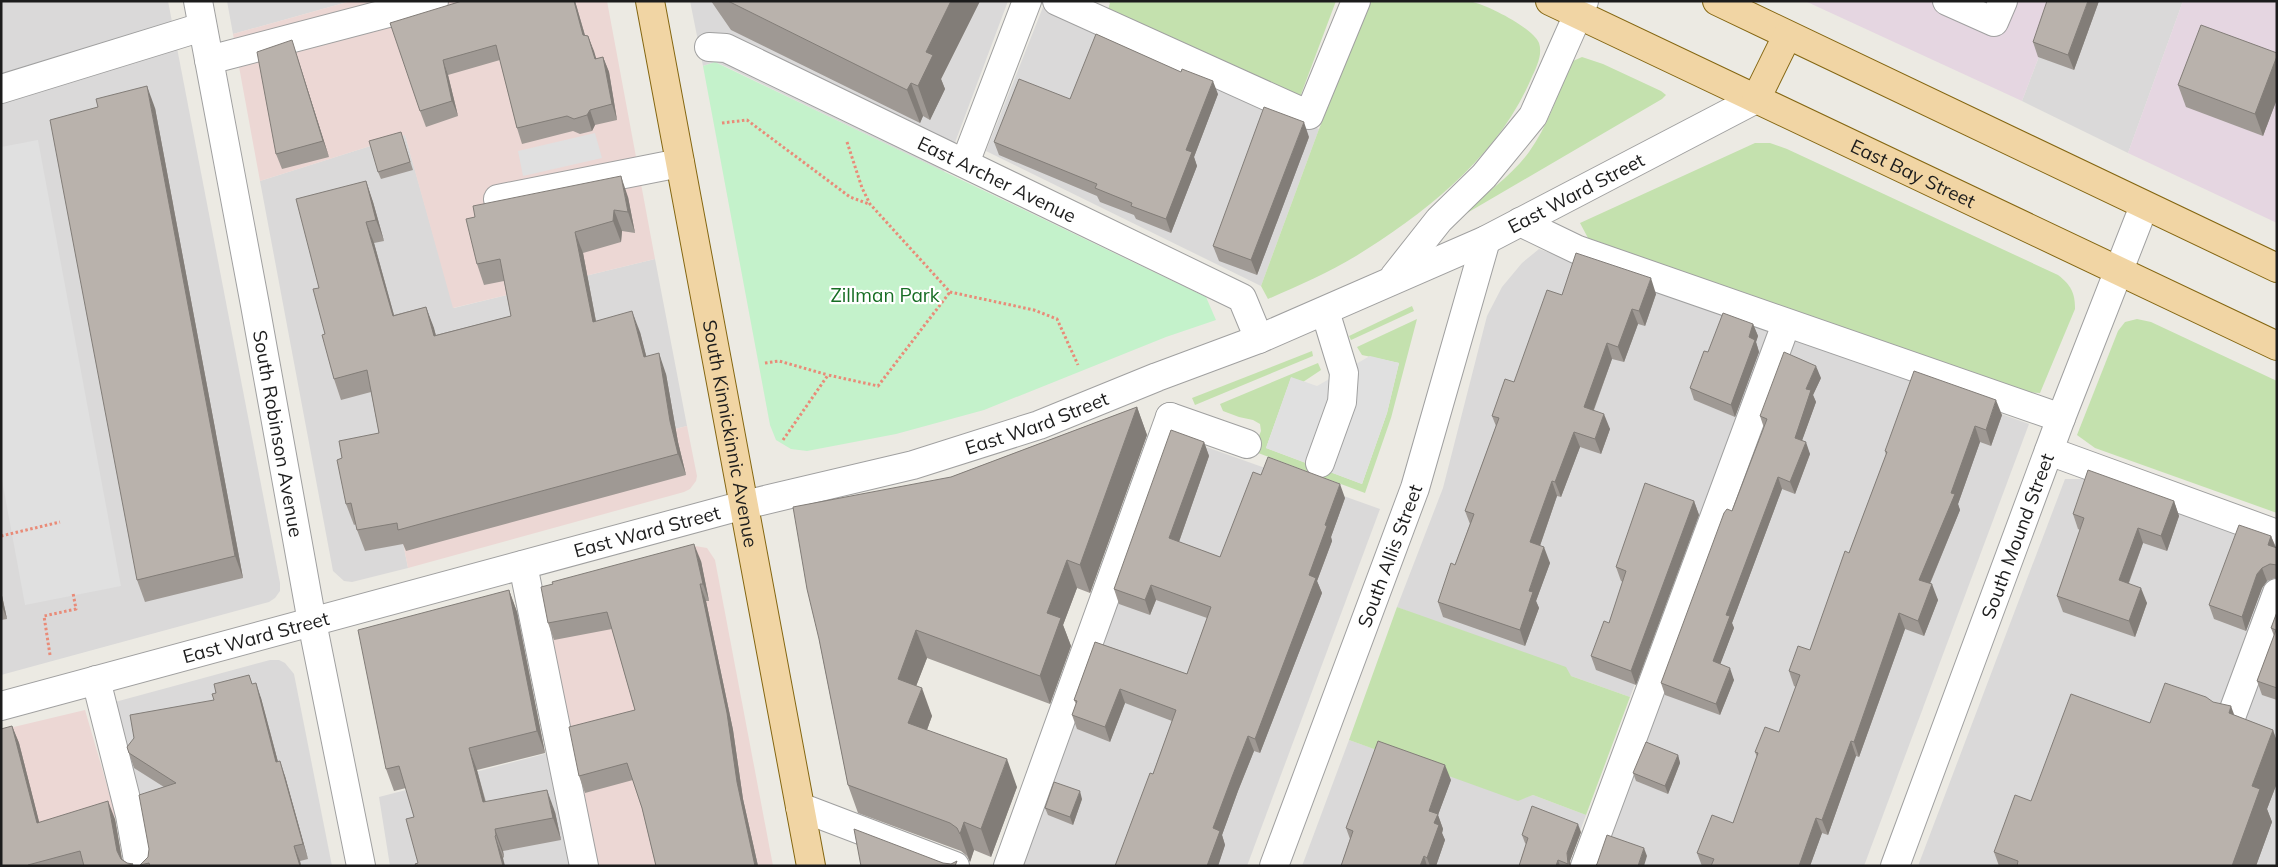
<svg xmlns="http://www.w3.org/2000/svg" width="2278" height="867" font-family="Mulish,sans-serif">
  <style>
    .residential { fill: #dad9d9 }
    .commercial { fill: #ecd7d4 }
    .industrial { fill: #e5d6e1 }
    .grass { fill: #c4e1ae }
    .park { fill: #c4f2cb }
    .parking { fill: #e0e0e0 }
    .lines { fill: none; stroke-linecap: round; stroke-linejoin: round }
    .minor-casing { stroke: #a0a0a0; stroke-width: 30 }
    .major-casing { stroke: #846611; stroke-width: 30 }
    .path { stroke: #e98b78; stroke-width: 3; stroke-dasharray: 2.5 2.5; stroke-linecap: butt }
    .minor { stroke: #fff; stroke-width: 28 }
    .major { stroke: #f1d5a4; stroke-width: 28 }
    .wall { fill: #9f9994 }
    .shaded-wall { fill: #827d78 }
    .building { fill: #b9b2ac; stroke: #827d78 }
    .labels { text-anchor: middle; stroke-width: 4.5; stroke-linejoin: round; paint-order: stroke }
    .street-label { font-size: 19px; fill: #1c1c1c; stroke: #fff }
    .park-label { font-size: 19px; fill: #176d24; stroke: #fff }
  </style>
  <rect width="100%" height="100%" fill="#eceae3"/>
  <g class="residential">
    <path d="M1 1H168L280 583V591L275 598 269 602 1 675Z"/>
    <path d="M227 1H351L233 34Z"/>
    <path d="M690 1H1008L944 172 727 67 715 62 703 66Z"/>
    <path d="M2060 1H2183L2128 153 2022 101Z"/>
    <path d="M1043 7 1319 129 1261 286 986 151Z"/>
    <path d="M405 135 454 308 655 259 687 426 494 473 375 400 408 568 352 582 344 581 333 571 260 181Z"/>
    <path d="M1539 249 1771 329 1630 697 1571 676 1397 607 1443 488 1487 316 1502 287 1522 263Z"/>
    <path d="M1794 339 2029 424 1864 866H1596Z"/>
    <path d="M1173 435 1380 509 1247 866H1019Z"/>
    <path d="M2065 479H2087L2277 546V565L2219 725 2277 629V866H1918Z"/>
    <path d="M270 660H279L285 663 294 674 332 866H148L115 702Z"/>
    <path d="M1349 740 1518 800 1533 795 1586 815 1567 866H1302Z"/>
    <path d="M552 752 573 866H390L379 797Z"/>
  </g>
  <g class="commercial">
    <path d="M351 1H607L655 259 453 308 405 135 260 181 233 34Z"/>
    <path d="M375 399 495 473 687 426 697 476 696 481 690 489 684 492 408 568Z"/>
    <path d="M695 546 707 548 715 560 773 866H595L542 590Z"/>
    <path d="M85 710 116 816 1 848V730Z"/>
  </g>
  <g class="industrial">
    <path d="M1805 1H2060L2022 101Z"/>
    <path d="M2183 1H2277V223L2128 153Z"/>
  </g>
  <g class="grass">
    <path d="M1107 1H1336L1300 97 1108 10 1110 3Z"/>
    <path d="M1371 1C1395 1 1419 1 1443 1 1452 1 1464 0 1473 2 1489 6 1533 28 1539 43 1543 55 1536 68 1531 79 1499 155 1425 214 1356 256 1328 273 1298 286 1268 299L1261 286 1319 129Z"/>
    <path d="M1582 57 1603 64 1661 91 1666 95 1662 99 1467 213 1465 210C1487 193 1512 175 1529 152 1547 127 1558 96 1568 67L1573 61Z"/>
    <path d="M1755 143H1770L1787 149 2058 275C2071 285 2075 293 2075 309L2040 393 2021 392 1588 238 1580 223Z"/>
    <path d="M1412 306 1414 311 1351 340 1349 336Z"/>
    <path d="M1417 319 1391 418 1365 493 1253 451 1261 431 1260 424 1253 420 1239 417 1223 411 1220 404 1318 363 1321 370 1303 382 1291 378 1266 448 1362 484 1387 413 1399 363 1362 355 1357 347Z"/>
    <path d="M2137 319 2151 322 2277 381V513L2095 448 2077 435 2118 331 2125 322Z"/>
    <path d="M1312 351 1313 356 1195 405 1192 398Z"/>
    <path d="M1397 607 1566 667 1571 676 1630 697 1586 815 1533 795 1518 801 1349 740Z"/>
  </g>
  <path class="park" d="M715 62 1206 297 1216 320 1166 337 984 410 896 434 807 451 791 449 776 440 770 425 703 66Z"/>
  <g class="parking">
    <path d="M595 133 602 158 523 176 518 151Z"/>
    <path d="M38 140 121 586 25 605 1 475V147Z"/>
    <path d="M1370 356 1399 363 1387 413 1362 484 1266 448 1291 377 1317 386Z"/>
  </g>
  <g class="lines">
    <g class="minor-casing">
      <g id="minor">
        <path id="s1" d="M198 1 255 305 312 622 361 866"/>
        <path d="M1057 1 1309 115 1356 1"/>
        <path d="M1947 1 1994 22 2003 1"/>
        <path id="s2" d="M709 47 726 48 1242 298 1259 339"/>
        <path d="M209 60 434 1"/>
        <path d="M1 89 202 27"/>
        <path d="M965 163 1027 1"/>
        <path d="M498 199 680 163"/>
        <path d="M1520 222 1578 250 2061 418"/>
        <path d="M1394 277 1439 220 1484 176 1533 116 1584 1"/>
        <path d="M1170 417 1247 444"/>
        <path d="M2049 451 2277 534"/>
        <path d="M1320 463 1342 402 1344 373 1325 311"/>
        <path d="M523 565 584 866"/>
        <path d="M96 680 130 815 139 866"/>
        <path id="s3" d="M1 706 744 505 913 465 1039 425 1157 377 1259 339 1486 240 1756 99"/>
        <path d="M2230 720 2277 593"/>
        <path d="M800 807 955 866"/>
        <path d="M1008 866 1170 417"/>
        <path id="s4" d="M1274 866 1415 488 1486 240"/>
        <path d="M1585 866 1786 324"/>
        <path id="s5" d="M1895 866 2061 418 2144 206"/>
      </g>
    </g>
    <g class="major-casing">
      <g id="major">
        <path id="s6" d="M650 1 811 866"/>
        <path id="s7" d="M1550 1 2277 346"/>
        <path d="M1717 1 2277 268"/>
        <path d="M1756 99 1787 36"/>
      </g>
    </g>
    <g class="path">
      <path d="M722 123 747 120 850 197 869 204"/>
      <path d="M847 142 862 188 870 204 950 292 1034 310 1057 319 1078 365"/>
      <path d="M765 363 779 361 828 375"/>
      <path d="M783 440 828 375 878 386 950 292"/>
      <path d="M1 536 60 522"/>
      <path d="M50 655 44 616 76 609 73 593"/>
    </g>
    <use href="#minor" class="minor"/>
    <use href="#major" class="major"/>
  </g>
  <g class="wall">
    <path d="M462 1H575L585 35 588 36 596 59 603 57 609 72 617 120 595 125 592 131 580 134 573 131 522 144 517 128 500 60 448 75 458 116 426 127 420 111Z"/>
    <path d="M711 1H980L941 79 945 89 930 120 923 116 920 123 731 30Z"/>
    <path d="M2099 1 2074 70 2038 57 2033 42Z"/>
    <path d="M2277 53V99L2263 136 2186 107 2178 85Z"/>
    <path d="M297 56 329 157 282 169 276 154Z"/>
    <path d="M1218 94 1194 157 1197 166 1171 233 1136 219 1134 215 1100 202 1097 196 999 155 994 142 1070 99Z"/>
    <path d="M155 108 243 578 145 602 137 580Z"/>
    <path d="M401 132 413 170 381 179 378 172Z"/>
    <path d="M1309 137 1257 275 1219 261 1213 246Z"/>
    <path d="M366 181 373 202 384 241 374 243 394 315 426 307 436 335 511 316 504 281 484 285 477 264 628 197 635 233 622 231 621 242 583 253 596 321 640 332 646 356 666 374 678 442 686 475 406 551 403 544 365 551 357 530 356 524 354 525 346 504 342 458 379 433 371 392 341 400 334 379 325 334 319 288Z"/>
    <path d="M1656 294 1645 326 1638 324 1624 362 1612 359 1594 410 1610 429 1601 454 1580 447 1561 497 1557 496 1540 546 1550 563 1536 601 1539 608 1525 646 1443 617 1438 602 1455 565 1470 524 1465 511 1496 426 1492 416 1514 382 1562 295Z"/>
    <path d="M1753 324 1758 336 1756 342 1759 352 1735 417 1694 400 1690 388Z"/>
    <path d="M1821 378 1813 395 1816 402 1802 440 1810 454 1795 494 1782 489 1732 623 1734 628 1720 664 1734 680 1720 715 1665 695 1661 683 1732 511 1764 428 1760 416Z"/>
    <path d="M1137 407 1147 435 1090 593 1077 588 1063 625 1071 646 1050 704 927 658 916 686 932 716 927 730 1017 787 991 857 974 850 970 862 967 856 961 851 858 813 848 785 819 639 951 477Z"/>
    <path d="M2002 415 1991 446 1980 442 1958 504 1960 510 1930 584 1938 600 1924 636 1905 629 1859 757 1856 756 1828 835 1822 833 1810 866H1702L1697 853 1733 823 1757 757 1755 752 1779 732 1796 687 1794 686 1789 671 1810 650 1849 553 1886 455 1885 451Z"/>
    <path d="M1204 442 1209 456 1179 542 1220 557 1261 475 1345 498 1331 537 1332 541 1317 581 1322 593 1260 753 1254 751 1238 791 1222 835 1225 845 1218 866H1115L1153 774 1172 721 1125 703 1110 742 1077 729 1072 715 1076 704 1074 700 1095 642 1187 674 1207 618 1156 600 1150 615 1119 604 1114 589Z"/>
    <path d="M1694 501 1699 515 1636 685 1596 670 1591 656 1609 623 1623 582 1621 581 1616 567Z"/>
    <path d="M2174 501 2179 516 2167 551 2143 543 2129 583 2147 603 2135 637 2063 612 2057 596 2080 530 2078 529 2073 514Z"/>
    <path d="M2271 536 2276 547 2277 548V578H2275L2267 581 2262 588 2246 631 2214 619 2209 605Z"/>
    <path d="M701 561 709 601H706L733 730 743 799 758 866H656L642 808 633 780 585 793 579 776 635 710 612 629 554 640 548 623Z"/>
    <path d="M509 590 517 612 545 753 477 770 486 802 555 812 561 840 503 851 504 857 503 858 418 863 414 817 406 788 394 791 386 769Z"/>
    <path d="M1 591 7 619 1 620Z"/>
    <path d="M2277 612V700L2262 695 2257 681 2274 636 2271 628Z"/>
    <path d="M249 675 252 684 261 698 278 762 285 776 308 859 300 861 301 866H140V865L148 857 164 787 134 768 129 753 214 700 216 693Z"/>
    <path d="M2213 702 2234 715 2273 730 2277 742V783L2267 809 2272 822 2256 866H1999L1994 852 2031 801Z"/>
    <path d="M12 726 19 743 39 822 115 819 122 859 127 863 133 864 134 866H1Z"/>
    <path d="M1678 755 1680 763 1668 794 1636 781 1633 773Z"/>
    <path d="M1451 780 1438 815 1443 829 1442 833 1445 840 1436 866H1341L1350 839 1346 828Z"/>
    <path d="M1082 799 1073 825 1048 815 1045 808Z"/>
    <path d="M1581 832 1570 861 1571 866H1519L1526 844 1525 843 1522 835Z"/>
  </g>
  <g class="shaded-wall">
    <path d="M574 1H575L589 50 583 35Z"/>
    <path d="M951 1H980L941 79 945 89 930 120 918 86 926 52Z"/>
    <path d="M2088 1H2099L2074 70 2068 55Z"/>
    <path d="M588 36 594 51 601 74 595 59Z"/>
    <path d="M292 40 297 56 329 157 323 141Z"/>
    <path d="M2277 56V99L2263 136 2255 114Z"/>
    <path d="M603 57 609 72 617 120 612 104Z"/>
    <path d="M443 60 448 75 458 116 452 101Z"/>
    <path d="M1213 81 1218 94 1194 157 1197 166 1171 233 1166 219 1186 150Z"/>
    <path d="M911 83 923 116 920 123 907 90Z"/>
    <path d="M147 86 155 108 243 578 235 556Z"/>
    <path d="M590 110 595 125 592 131 587 115Z"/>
    <path d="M1304 122 1309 137 1257 275 1251 260Z"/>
    <path d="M621 176 628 197 635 233 628 212Z"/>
    <path d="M366 181 373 202 384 241 376 220Z"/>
    <path d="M614 210 622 231 621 242 613 221Z"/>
    <path d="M366 222 374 243 400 337 393 316Z"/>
    <path d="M575 232 583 253 600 343 593 322Z"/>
    <path d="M1651 278 1656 294 1645 326 1639 311Z"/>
    <path d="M426 307 434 328 441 357 434 336Z"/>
    <path d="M1632 309 1638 324 1624 362 1618 347Z"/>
    <path d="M632 311 640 332 652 378 644 357Z"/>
    <path d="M1753 324 1758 336 1756 342 1759 352 1735 417 1731 405 1749 337Z"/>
    <path d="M1607 343 1612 359 1589 422 1584 407Z"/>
    <path d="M659 353 666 374 678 442 686 475 678 454 670 421Z"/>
    <path d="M1816 366 1821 378 1813 395 1816 402 1799 449 1795 438 1806 389Z"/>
    <path d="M1996 400 2002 415 1991 446 1986 430Z"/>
    <path d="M1137 407 1147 435 1090 593 1080 565Z"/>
    <path d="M1604 414 1610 429 1601 454 1595 439Z"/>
    <path d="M1975 426 1980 442 1958 504 1960 510 1925 595 1919 580 1951 493Z"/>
    <path d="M1574 432 1580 447 1561 497 1555 482Z"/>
    <path d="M1204 442 1209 456 1175 553 1169 538Z"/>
    <path d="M1806 442 1810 454 1795 494 1790 482Z"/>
    <path d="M1778 477 1782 489 1732 623 1734 628 1717 673 1713 661 1726 615Z"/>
    <path d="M1552 481 1557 496 1536 557 1530 542Z"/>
    <path d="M1340 484 1345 498 1331 537 1332 541 1317 581 1322 593 1260 753 1255 739 1325 525Z"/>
    <path d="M1694 501 1699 515 1636 685 1631 671Z"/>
    <path d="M2174 501 2179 516 2167 551 2161 536Z"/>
    <path d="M2138 528 2143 543 2124 595 2119 580Z"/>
    <path d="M2271 536 2276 549 2268 545Z"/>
    <path d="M694 544 701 561 709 601 703 584Z"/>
    <path d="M1544 547 1550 563 1536 601 1539 608 1525 646 1520 630 1529 591Z"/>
    <path d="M1067 560 1077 588 1063 625 1071 646 1050 704 1040 676 1047 613Z"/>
    <path d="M2262 568 2267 581 2262 588 2246 631 2242 617 2257 574Z"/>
    <path d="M700 584 706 601 733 730 743 799 758 866H755L737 782Z"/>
    <path d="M1932 584 1938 600 1924 636 1918 621Z"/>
    <path d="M1151 585 1156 600 1150 615 1145 600Z"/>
    <path d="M2141 588 2147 603 2135 637 2129 621Z"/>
    <path d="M509 590 517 612 545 753 537 731Z"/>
    <path d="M1 591 7 619 1 604Z"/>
    <path d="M1899 613 1905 629 1859 757 1854 742Z"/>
    <path d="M916 630 927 658 908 707 898 679Z"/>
    <path d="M1730 668 1734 680 1720 715 1716 704Z"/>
    <path d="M256 683 261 698 282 777 276 762Z"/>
    <path d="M922 688 932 716 919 751 908 723Z"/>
    <path d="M1120 689 1125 703 1110 742 1105 727Z"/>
    <path d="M2231 706 2243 739 2229 713Z"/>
    <path d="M12 726 19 743 44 841 37 823Z"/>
    <path d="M2273 730 2277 742V783L2267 809 2272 822 2256 866H2232L2252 786Z"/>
    <path d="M1248 736 1254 751 1238 791 1222 835 1225 845 1218 866H1207L1213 828 1232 777Z"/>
    <path d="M1851 741 1856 756 1828 835 1822 820Z"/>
    <path d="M469 748 477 770 491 824 483 802Z"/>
    <path d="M1678 755 1680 763 1668 794 1665 786Z"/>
    <path d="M1007 759 1017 787 991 857 981 829Z"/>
    <path d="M280 761 285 776 308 859 303 844Z"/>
    <path d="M1445 765 1451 780 1438 815 1443 829 1442 833 1445 840 1436 866H1430L1427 858 1429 811Z"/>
    <path d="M547 790 555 812 561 840 553 818Z"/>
    <path d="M1080 791 1082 799 1073 825 1070 817Z"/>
    <path d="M108 801 115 819 123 866 117 851Z"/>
    <path d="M1816 818 1822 833 1810 866H1799Z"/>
    <path d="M964 822 974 850 970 862 960 834Z"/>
    <path d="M1578 824 1581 832 1570 861 1571 866H1569L1567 853Z"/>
    <path d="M495 829 503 851 504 857 496 835Z"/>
    <path d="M495 836 503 858 505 866H503Z"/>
    <path d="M294 846 300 861 301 866H300Z"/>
    <path d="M1644 848 1647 856 1644 866H1638Z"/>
    <path d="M1424 856 1427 866H1420Z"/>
    <path d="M1558 860 1560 866H1556Z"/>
  </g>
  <g class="building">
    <path d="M462 1H574L583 35 588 36 595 59 603 57 612 104 590 110 587 115 574 119 567 116 517 128 496 45 443 60 452 101 420 111 390 23Z"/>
    <path d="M728 1H951L926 52 933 55 918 86 911 83 907 90Z"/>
    <path d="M2047 1H2088L2068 55 2033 42Z"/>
    <path d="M2201 25 2277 53V56L2255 114 2178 85Z"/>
    <path d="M1096 34 1181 72 1182 69 1213 81 1186 150 1192 152 1166 219 1131 206 1132 203 1095 188 1097 184 994 142 1019 79 1070 99Z"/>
    <path d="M292 40 323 141 276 154 257 52Z"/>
    <path d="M147 86 235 556 137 580 50 120 98 107 96 99Z"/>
    <path d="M1264 107 1304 122 1251 260 1213 246Z"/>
    <path d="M401 132 410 162 378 172 369 141Z"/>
    <path d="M621 176 628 212 614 210 613 221 575 232 593 322 632 311 644 357 659 353 670 421 678 454 398 530 397 523 357 530 351 503 346 504 337 460 342 458 339 441 379 433 367 370 334 379 322 335 325 334 313 289 319 288 296 199 366 181 376 220 366 222 393 316 426 307 434 336 511 316 500 259 477 264 466 219 475 217 473 206Z"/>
    <path d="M1576 253 1651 278 1639 311 1632 309 1618 347 1607 343 1584 407 1604 414 1595 439 1574 432 1555 482 1552 481 1530 542 1544 547 1529 591 1533 592 1520 630 1438 602 1451 563 1455 565 1474 514 1465 511 1499 418 1492 416 1505 379 1514 382 1547 290 1562 295Z"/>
    <path d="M1723 313 1753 324 1749 337 1755 340 1731 405 1690 388 1704 351 1708 352Z"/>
    <path d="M1784 352 1816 366 1806 389 1811 390 1795 438 1806 442 1790 482 1778 477 1726 615 1730 616 1713 661 1730 668 1716 704 1661 683 1724 513 1727 509 1732 511 1767 419 1760 416Z"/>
    <path d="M1914 371 1996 400 1986 430 1975 426 1951 493 1955 494 1919 580 1932 584 1918 621 1899 613 1854 742 1851 741 1822 820 1816 818 1799 866H1711L1714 859 1697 853 1712 815 1733 823 1758 753 1755 752 1765 727 1779 732 1800 675 1789 671 1798 646 1810 650 1845 551 1849 553 1887 452 1885 451Z"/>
    <path d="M1137 407 1080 565 1067 560 1047 613 1061 618 1040 676 916 630 898 679 922 688 908 723 1007 759 981 829 964 822 960 834 957 828 950 823 848 785 819 639 807 589 793 507 951 477Z"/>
    <path d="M1171 430 1204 442 1169 538 1220 557 1253 472 1261 475 1268 457 1340 484 1325 525 1327 526 1309 575 1316 578 1255 739 1248 736 1232 777 1213 828 1220 831 1207 866H1115L1150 773 1153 774 1176 710 1120 689 1105 727 1072 715 1077 701 1074 700 1095 642 1187 674 1211 607 1151 585 1145 600 1114 589Z"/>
    <path d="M2088 470 2174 501 2161 536 2138 528 2119 580 2141 588 2129 621 2057 596 2084 518 2073 514Z"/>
    <path d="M1645 483 1694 501 1631 671 1591 656 1604 621 1609 623 1626 571 1616 567Z"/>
    <path d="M2239 525 2271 536 2268 545 2277 548V565L2270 564 2262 568 2257 574 2242 617 2209 605Z"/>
    <path d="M694 544 703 584H700L727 713 737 782 755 866H656L642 808 627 763 579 776 569 727 635 710 607 612 548 623 541 587 553 584 552 582Z"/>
    <path d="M509 590 537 731 469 748 483 802 547 790 553 818 495 829 496 835 495 836 503 866H416L415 864 418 863 406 819 414 817 399 766 386 769 358 630Z"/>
    <path d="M2277 612V688L2257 681 2276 630 2271 628Z"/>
    <path d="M249 675 252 684 256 683 276 762 280 761 303 844 294 846 300 866H150L149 863 140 865 148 857 149 849 139 795 176 783 129 753 127 747 134 738 130 715 214 700 212 694 216 693 214 684Z"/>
    <path d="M2165 683 2206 697 2213 702 2231 706 2229 713 2273 730 2252 786 2260 789 2232 866H2017L2018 861 1994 852 2015 795 2031 801 2071 694 2150 723Z"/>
    <path d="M12 726 37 823 108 801 117 851 121 859 127 863 133 864 125 866H84L80 851 28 865V866H1V729Z"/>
    <path d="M1378 741 1445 765 1429 811 1438 814 1434 823 1439 825 1427 858 1424 856 1420 866H1341L1353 831 1346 828Z"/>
    <path d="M1646 742 1678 755 1665 786 1633 773Z"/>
    <path d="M1054 782 1080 791 1070 817 1045 808Z"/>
    <path d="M1532 806 1578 824 1567 853 1568 864 1558 860 1556 866H1519L1528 838 1522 835Z"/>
    <path d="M854 829 943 863 951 864 957 861 955 866H861Z"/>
    <path d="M1607 835 1644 848 1638 866H1595L1597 864Z"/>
  </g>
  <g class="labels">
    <g class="street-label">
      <text dy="7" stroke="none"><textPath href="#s7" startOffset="402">East Bay Street</textPath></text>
      <text dy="7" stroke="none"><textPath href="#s2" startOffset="318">East Archer Avenue</textPath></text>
      <text dy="7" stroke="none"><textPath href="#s3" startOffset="1661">East Ward Street</textPath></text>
      <text dy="7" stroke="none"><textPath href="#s3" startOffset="1074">East Ward Street</textPath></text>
      <text dy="7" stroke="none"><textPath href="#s6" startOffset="440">South Kinnickinnic Avenue</textPath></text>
      <text dy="7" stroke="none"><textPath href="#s1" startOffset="440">South Robinson Avenue</textPath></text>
      <text dy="7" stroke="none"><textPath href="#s3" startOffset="669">East Ward Street</textPath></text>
      <text dy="7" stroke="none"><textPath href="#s5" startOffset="352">South Mound Street</textPath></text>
      <text dy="7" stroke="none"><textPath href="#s4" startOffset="331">South Allis Street</textPath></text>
      <text dy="7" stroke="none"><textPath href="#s3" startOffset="264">East Ward Street</textPath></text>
    </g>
    <g class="park-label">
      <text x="885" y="302">Zillman Park</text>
    </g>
  </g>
  <rect width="2278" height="867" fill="none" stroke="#1c1c1c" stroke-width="5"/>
</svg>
